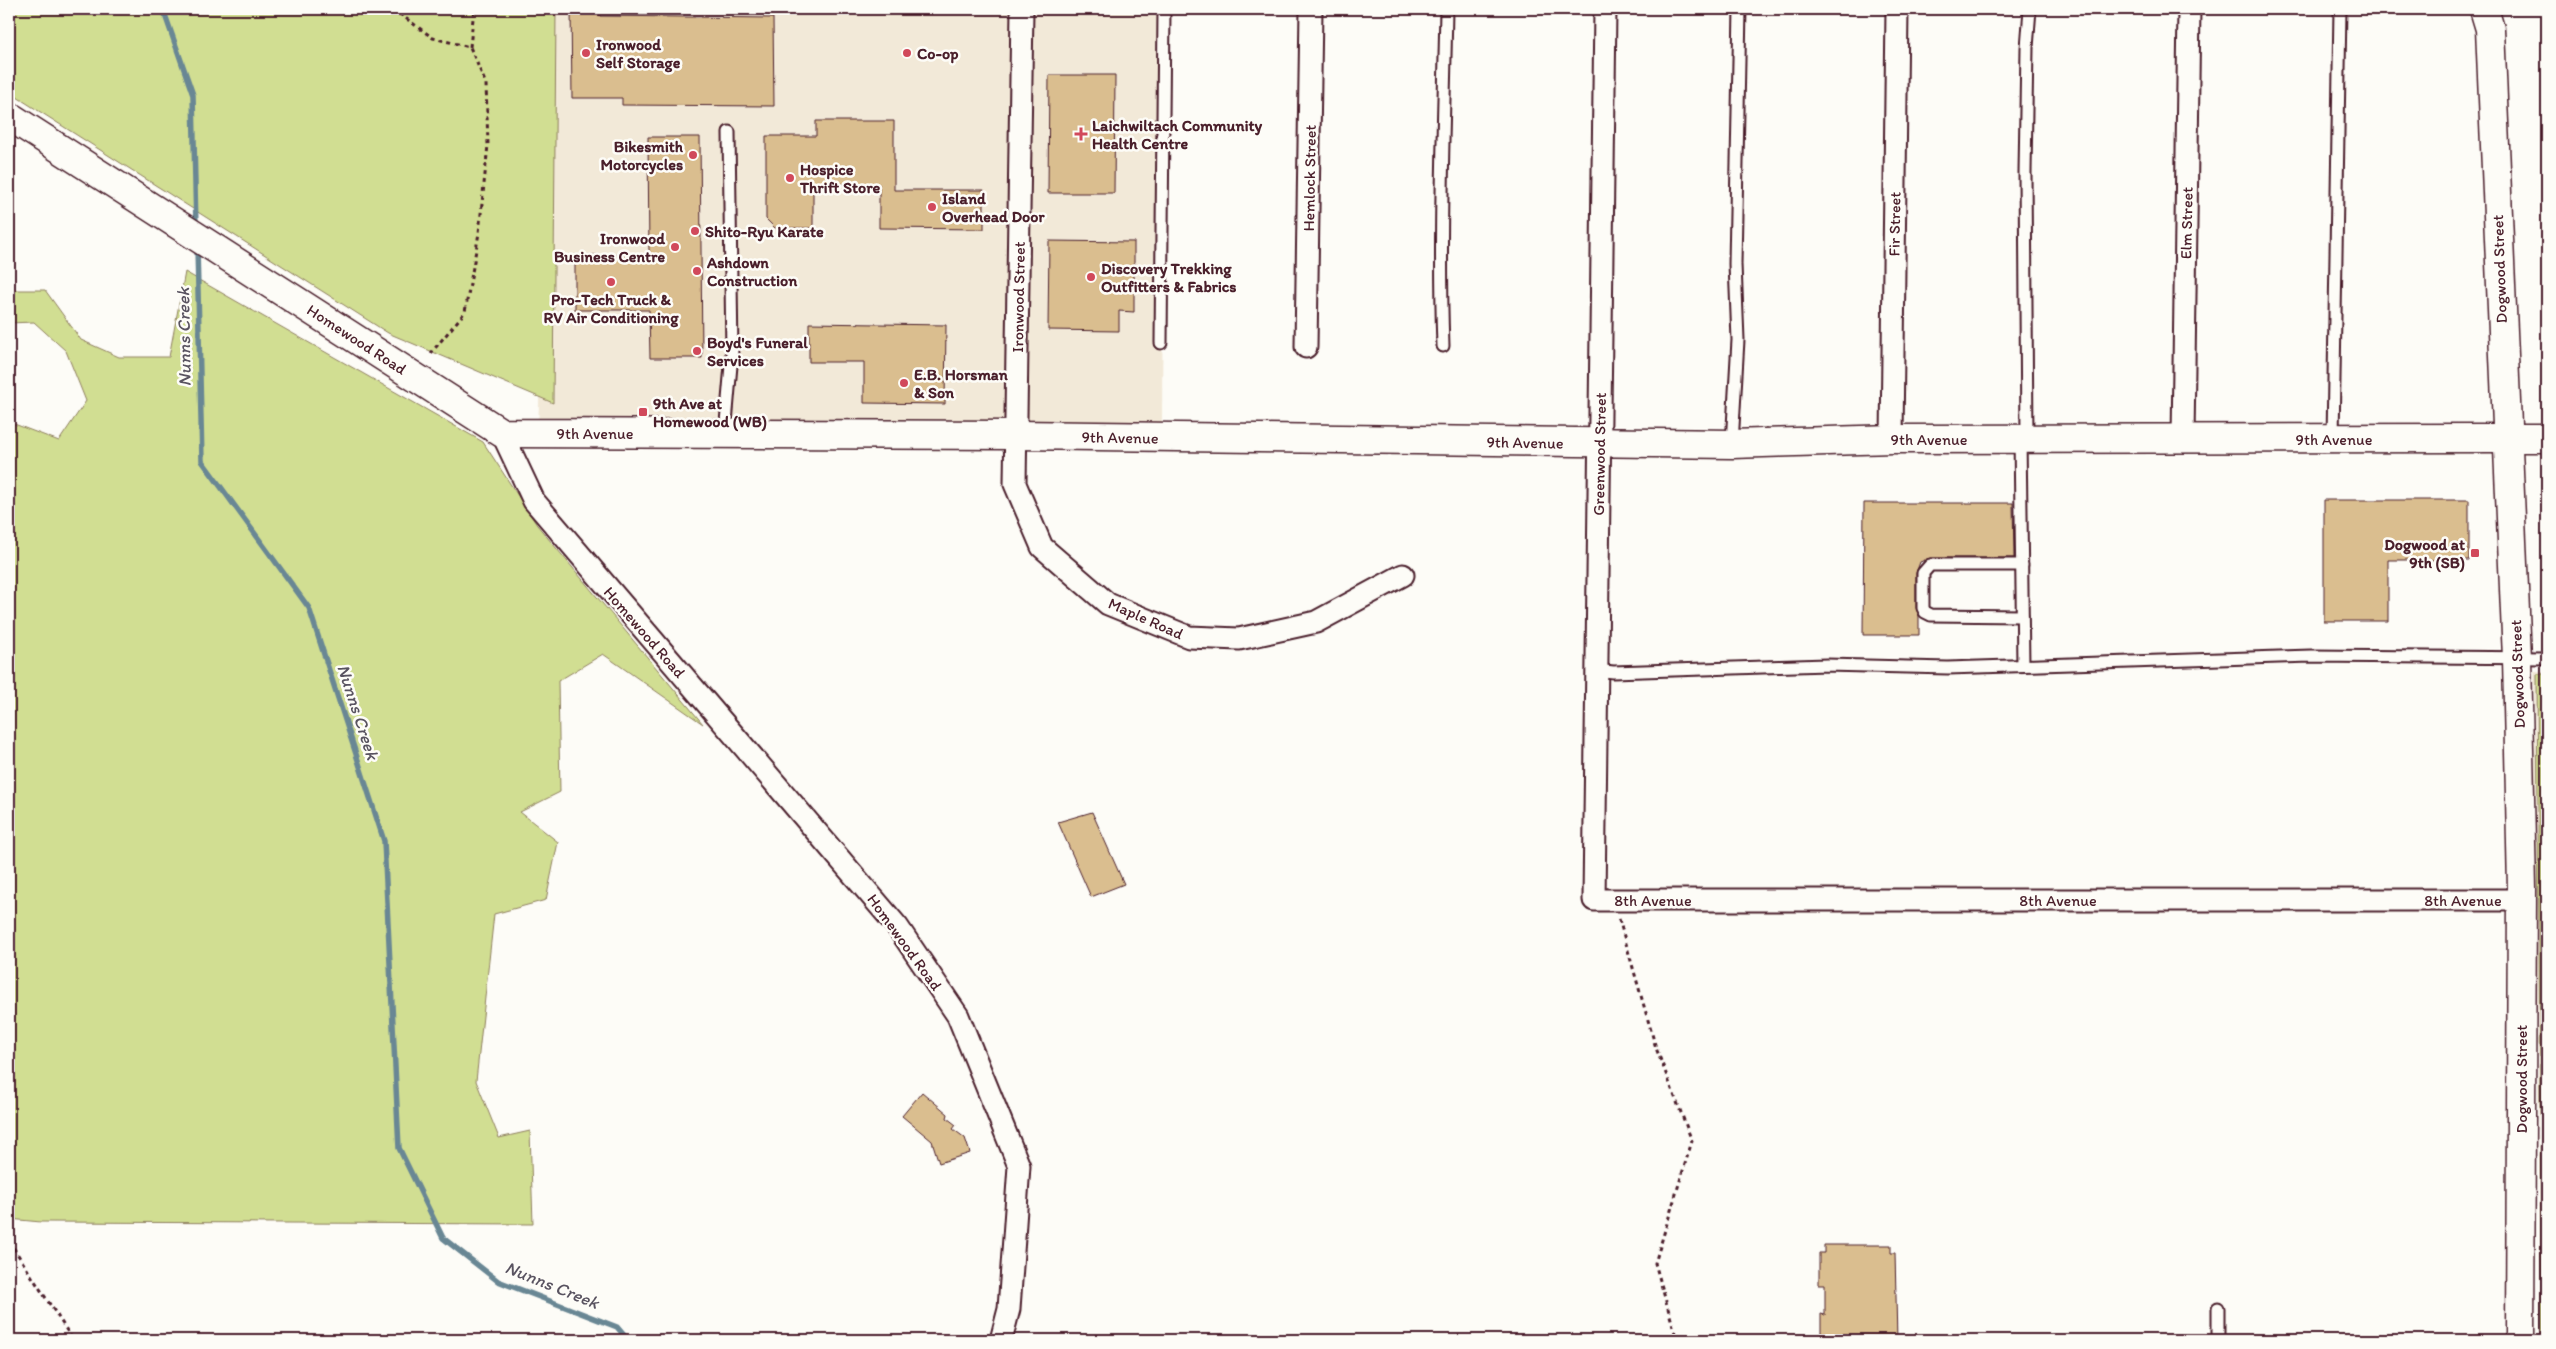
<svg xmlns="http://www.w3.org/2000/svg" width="2556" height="1349" font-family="Itim,sans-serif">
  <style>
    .built { fill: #f2e9d8 }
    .green { fill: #d1de92; stroke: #8e7e5e }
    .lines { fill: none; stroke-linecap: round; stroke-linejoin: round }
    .stream { stroke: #698794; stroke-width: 5.5 }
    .building { fill: #dabe8f; stroke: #4a1f2b }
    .service-casing { stroke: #4a1f2b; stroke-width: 15 }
    .minor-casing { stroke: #4a1f2b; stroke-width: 25 }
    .tertiary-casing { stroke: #4a1f2b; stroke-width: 31 }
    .secondary-casing { stroke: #4a1f2b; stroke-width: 31 }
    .path { stroke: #4a1f2b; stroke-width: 3; stroke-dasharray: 4 4; stroke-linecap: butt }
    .service { stroke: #fdfcf7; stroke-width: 11 }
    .minor { stroke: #fdfcf7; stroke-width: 21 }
    .tertiary { stroke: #fdfcf7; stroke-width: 28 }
    .secondary { stroke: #fdfcf7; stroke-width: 28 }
    .poi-dot { fill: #d1495b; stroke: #fdfcf7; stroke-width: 2 }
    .labels { text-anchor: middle; stroke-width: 5; stroke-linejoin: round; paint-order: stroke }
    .poi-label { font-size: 16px; font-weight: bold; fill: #4a1f2b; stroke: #fdfcf7; text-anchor: start }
    .street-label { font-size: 16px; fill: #4a1f2b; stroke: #fdfcf7 }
    .water-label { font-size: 18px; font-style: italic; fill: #595360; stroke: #fdfcf7 }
  </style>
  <rect width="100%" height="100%" fill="#fdfcf7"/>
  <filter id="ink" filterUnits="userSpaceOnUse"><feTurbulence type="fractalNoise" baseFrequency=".02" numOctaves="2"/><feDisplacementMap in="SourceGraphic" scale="10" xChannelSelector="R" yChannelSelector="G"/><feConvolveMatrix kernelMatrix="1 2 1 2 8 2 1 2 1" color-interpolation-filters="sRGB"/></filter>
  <g filter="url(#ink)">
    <g class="built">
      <path d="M551 9H1164L1162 437 538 433Z"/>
      <path d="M2534 671H2547V1340H2541Z"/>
    </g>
    <g class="green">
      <path d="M9 9H556L553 403 388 333 9 92Z"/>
      <path d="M185 272 483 442 537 525 703 724 603 654 558 681 560 792 520 812 558 842 546 900 494 914 476 1081 499 1138 530 1131 533 1224 41 1222 9 1219V422L59 441 86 401 66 351 34 322 9 323V290H45L81 340 119 357H169Z"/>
      <path d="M2537 674H2547V1340H2542Z"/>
    </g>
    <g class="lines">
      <g class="stream">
        <path d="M163 9 193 95 196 228"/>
        <path d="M197 247 202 461 309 608 384 841 399 1148 443 1238 498 1281 617 1327 628 1340"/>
      </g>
    </g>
    <g class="building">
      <path d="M571 9H600V16L773 18 774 106 622 105V98H572Z"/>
      <path d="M1049 75H1115L1114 193H1048Z"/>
      <path d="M816 121H894V190H984V229L879 228V184H813V228H775L766 219V136H816Z"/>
      <path d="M648 137H700L702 358H650L649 310H575V255H649Z"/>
      <path d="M1049 241 1134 242V312L1119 311V331L1048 330Z"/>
      <path d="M809 323 946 325 945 404 864 403V362H809Z"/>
      <path d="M2324 500H2469V560H2388V621H2324Z"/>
      <path d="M1864 503H2013L2014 558H1930L1920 562 1916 573V608L1919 616V635H1863Z"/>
      <path d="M1092 812 1124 884 1091 897 1058 822Z"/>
      <path d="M922 1092 948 1114 947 1118 956 1125 953 1129 965 1138 970 1153 939 1163 932 1141 902 1116Z"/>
      <path d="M1824 1245H1891V1253H1895L1897 1340H1821V1314L1825 1315V1284H1819V1253H1824Z"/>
    </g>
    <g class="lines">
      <g class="service-casing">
        <g id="service">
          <path d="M1161 343 1164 9"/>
          <path d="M1443 346C1439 234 1444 121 1446 9"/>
          <path d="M725 434 732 354 729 132"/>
          <path d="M2020 438 2023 665"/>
          <path d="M2027 438 2025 172 2027 48 2030 9"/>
          <path d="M2333 439 2340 9"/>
          <path d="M1732 444 1738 340 1735 264 1740 9"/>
          <path d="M2022 565H1930L1923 573V608L1925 612 1931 615 2022 616"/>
          <path d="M1597 670 1613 672 1827 665 1948 668 2311 656 2547 658"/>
          <path d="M2218 1308V1340"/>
        </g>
      </g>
      <g class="minor-casing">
        <g id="minor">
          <path d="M1022 9 1015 484 1042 547 1108 604 1189 637 1239 639 1316 622 1403 575"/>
          <path d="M1605 9 1594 900H2522"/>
          <path d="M1306 347 1311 9"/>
          <path d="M502 433 534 501 897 926 958 1016 1019 1166 1009 1309 1001 1340"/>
          <path d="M2183 438 2189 9"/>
          <path d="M1892 439 1897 9"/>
        </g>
      </g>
      <g class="tertiary-casing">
        <path id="tertiary" d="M2506 438H2547"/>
      </g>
      <g class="secondary-casing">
        <g id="secondary">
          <path d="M2484 9 2490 29 2517 658 2522 889 2520 1340"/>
          <path d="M9 116 502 433 1016 435 1732 444 1892 439 2506 438"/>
        </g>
      </g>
      <g class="path">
        <path d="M393 9 433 38 470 47 486 84 488 145 479 233 465 312 431 353"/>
        <path d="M470 47 474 9"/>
        <path d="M1619 919 1656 1048 1692 1141 1655 1263 1677 1340"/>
        <path d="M9 1241 73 1340"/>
      </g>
      <use href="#service" class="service"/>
      <use href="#minor" class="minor"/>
      <use href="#tertiary" class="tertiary"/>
      <use href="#secondary" class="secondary"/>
    </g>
  </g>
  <g class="poi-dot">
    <circle cx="586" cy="53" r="5"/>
    <circle cx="907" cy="53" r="5"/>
    <path d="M1078.5 126.5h5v5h5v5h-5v5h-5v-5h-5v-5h5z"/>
    <circle cx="693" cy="155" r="5"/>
    <circle cx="790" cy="178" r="5"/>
    <circle cx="932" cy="207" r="5"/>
    <circle cx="695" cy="231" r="5"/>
    <circle cx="675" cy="247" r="5"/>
    <circle cx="697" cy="271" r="5"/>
    <circle cx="1091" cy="277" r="5"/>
    <circle cx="611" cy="282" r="5"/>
    <circle cx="697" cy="351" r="5"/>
    <circle cx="904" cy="383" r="5"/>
    <rect x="638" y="407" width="10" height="10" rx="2.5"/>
    <rect x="2470" y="548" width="10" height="10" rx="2.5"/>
  </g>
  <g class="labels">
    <g class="poi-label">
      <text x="596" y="50">Ironwood<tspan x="596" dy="18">Self Storage</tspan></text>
      <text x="917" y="59">Co-op</text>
      <text x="1092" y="131">Laichwiltach Community<tspan x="1092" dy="18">Health Centre</tspan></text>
      <text x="683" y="152" text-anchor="end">Bikesmith<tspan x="683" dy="18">Motorcycles</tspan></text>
      <text x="800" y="175">Hospice<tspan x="800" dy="18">Thrift Store</tspan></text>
      <text x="942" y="204">Island<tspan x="942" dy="18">Overhead Door</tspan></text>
      <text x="705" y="237">Shito-Ryu Karate</text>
      <text x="665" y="244" text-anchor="end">Ironwood<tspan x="665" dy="18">Business Centre</tspan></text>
      <text x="707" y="268">Ashdown<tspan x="707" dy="18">Construction</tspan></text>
      <text x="1101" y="274">Discovery Trekking<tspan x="1101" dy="18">Outfitters &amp; Fabrics</tspan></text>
      <text x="611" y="305" text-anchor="middle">Pro-Tech Truck &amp;<tspan x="611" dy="18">RV Air Conditioning</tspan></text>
      <text x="707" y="348">Boyd's Funeral<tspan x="707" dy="18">Services</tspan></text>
      <text x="914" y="380">E.B. Horsman<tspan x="914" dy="18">&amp; Son</tspan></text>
      <text x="653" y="409">9th Ave at<tspan x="653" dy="18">Homewood (WB)</tspan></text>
      <text x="2465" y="550" text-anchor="end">Dogwood at<tspan x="2465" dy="18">9th (SB)</tspan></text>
    </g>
    <g class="street-label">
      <text transform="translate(1309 178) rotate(-89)" y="6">Hemlock Street</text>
      <text transform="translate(2186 223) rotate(-89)" y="6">Elm Street</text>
      <text transform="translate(1894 224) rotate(-89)" y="6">Fir Street</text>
      <text transform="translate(2499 269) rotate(-92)" y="6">Dogwood Street</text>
      <text transform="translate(1018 297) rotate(-89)" y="6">Ironwood Street</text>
      <text transform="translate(357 339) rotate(33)" y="6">Homewood Road</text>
      <text x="595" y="439">9th Avenue</text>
      <text transform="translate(1120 437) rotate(1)" y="6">9th Avenue</text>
      <text x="1929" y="445">9th Avenue</text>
      <text x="2334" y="445">9th Avenue</text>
      <text transform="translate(1525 442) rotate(1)" y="6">9th Avenue</text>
      <text transform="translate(1599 454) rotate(-89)" y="6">Greenwood Street</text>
      <text transform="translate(1146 618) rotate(24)" y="6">Maple Road</text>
      <text transform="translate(645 632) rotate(49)" y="6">Homewood Road</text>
      <text transform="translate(2517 674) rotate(-92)" y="6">Dogwood Street</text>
      <text x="1653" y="906">8th Avenue</text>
      <text x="2058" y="906">8th Avenue</text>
      <text x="2463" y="906">8th Avenue</text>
      <text transform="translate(905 942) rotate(54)" y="6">Homewood Road</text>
      <text transform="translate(2521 1079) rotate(-90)" y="6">Dogwood Street</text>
    </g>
    <g class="water-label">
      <text transform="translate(184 337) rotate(-91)" y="6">Nunns Creek</text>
      <text transform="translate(358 712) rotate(72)" y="6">Nunns Creek</text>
      <text transform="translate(552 1285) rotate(22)" y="6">Nunns Creek</text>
    </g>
  </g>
  <rect width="2556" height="1349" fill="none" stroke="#fdfcf7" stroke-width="30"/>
  <rect x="15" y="15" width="2526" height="1319" fill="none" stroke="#4a1f2b" stroke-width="2" filter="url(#ink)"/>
</svg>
